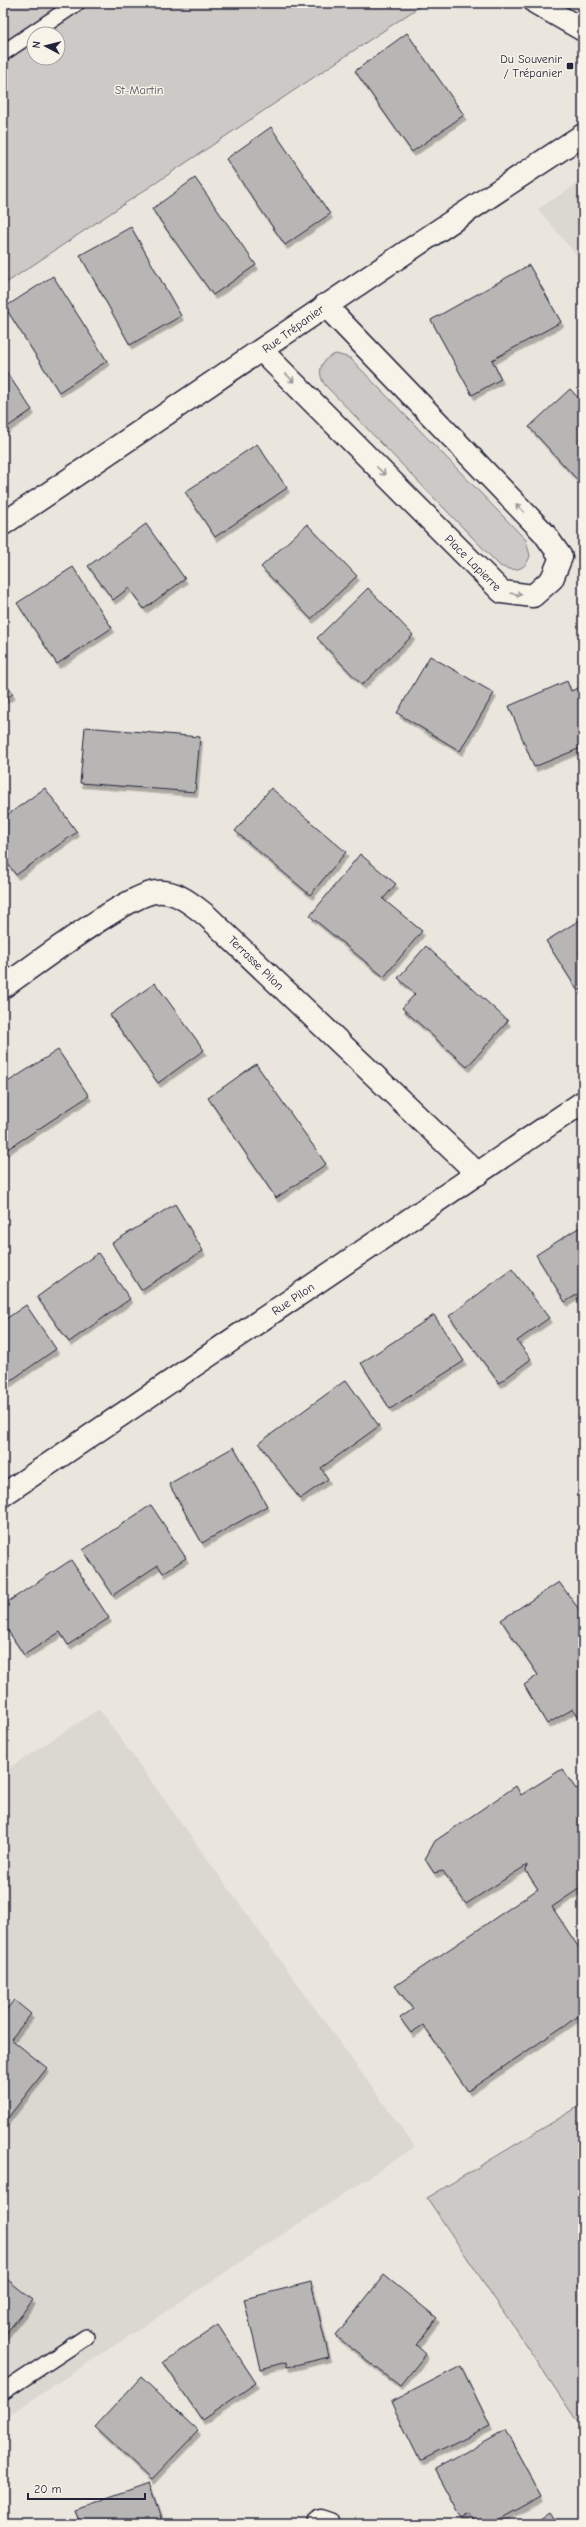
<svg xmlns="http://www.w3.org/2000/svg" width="586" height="2527" font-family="'Comic Neue',sans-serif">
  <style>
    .built { fill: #dbd8d2 }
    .green { fill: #cdc9c6; stroke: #787680; fill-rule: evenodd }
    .building { fill: #b8b6b5; stroke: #22223b; filter: url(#shadow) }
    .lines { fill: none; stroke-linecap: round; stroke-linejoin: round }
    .lane-casing { stroke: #22223b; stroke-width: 18 }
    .street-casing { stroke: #22223b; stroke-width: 25 }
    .secondary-casing { stroke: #22223b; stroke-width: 25 }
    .lane { stroke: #f7f3e8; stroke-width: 15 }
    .street { stroke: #f7f3e8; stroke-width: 22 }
    .secondary { stroke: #f7f3e8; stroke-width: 22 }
    .oneway { stroke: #97959a }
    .poi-dot { fill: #22223b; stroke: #f7f3e8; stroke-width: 1.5 }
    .labels { text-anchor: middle; stroke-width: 3; stroke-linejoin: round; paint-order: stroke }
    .poi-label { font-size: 12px; fill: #22223b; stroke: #f7f3e8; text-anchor: end }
    .park-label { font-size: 12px; fill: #555465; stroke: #f7f3e8 }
    .street-label { font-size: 12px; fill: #22223b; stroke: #f7f3e8 }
  </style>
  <defs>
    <filter id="shadow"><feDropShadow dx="2.5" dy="4.5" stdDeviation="0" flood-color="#0004"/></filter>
  </defs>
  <rect width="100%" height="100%" fill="#eae6de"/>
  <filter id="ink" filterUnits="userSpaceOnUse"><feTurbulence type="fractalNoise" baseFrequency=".025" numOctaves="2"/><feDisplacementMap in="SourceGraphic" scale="8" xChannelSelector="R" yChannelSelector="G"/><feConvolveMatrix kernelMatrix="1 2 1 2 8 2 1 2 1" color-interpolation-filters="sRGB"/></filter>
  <g filter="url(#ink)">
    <g class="built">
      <path d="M583 180V263L538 209Z"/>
      <path d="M99 1709 415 2147 3 2419V1772Z"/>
    </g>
    <g class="green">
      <path d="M3 3H425L3 285ZM34 34H58V58H34Z"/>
      <path d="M336 354 350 358 526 540 530 556C525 571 514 572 500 566L325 385C316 372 321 358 336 354Z"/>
      <path d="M583 2104V2430L427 2198Z"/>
    </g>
    <g class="building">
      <path d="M407 33 464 115 412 152 355 71Z"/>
      <path d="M271 127 330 214 285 245 226 159Z"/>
      <path d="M195 178 256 265 213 295 152 209Z"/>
      <path d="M131 227 181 316 130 345 80 255Z"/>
      <path d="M529 265 561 322 492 360 501 379 472 395 431 320Z"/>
      <path d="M53 276 107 361 59 392 5 307Z"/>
      <path d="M3 367 32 410 3 430Z"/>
      <path d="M570 389 583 403 582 485 529 427Z"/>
      <path d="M257 444 287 488 215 537 185 492Z"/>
      <path d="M146 524 185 579 144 609 129 588 113 600 88 566Z"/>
      <path d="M307 524 357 576 311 619 261 567Z"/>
      <path d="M73 567 112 628 57 664 17 603Z"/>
      <path d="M368 588 413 635 362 685 317 638Z"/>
      <path d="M430 656 494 693 460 751 397 713Z"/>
      <path d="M3 680 13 694 3 700Z"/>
      <path d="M567 681 571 691 583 686V747L534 767 509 706Z"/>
      <path d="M85 727 200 737 195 792 80 783Z"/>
      <path d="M45 788 77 832 16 875 3 857V818Z"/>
      <path d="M271 788 346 852 310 895 235 831Z"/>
      <path d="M360 854 396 884 383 899 422 931 384 977 310 916Z"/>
      <path d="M583 918V988L578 991 546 941Z"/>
      <path d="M426 946 508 1021 467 1067 402 1008 415 994 398 978Z"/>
      <path d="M155 983 204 1050 158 1083 110 1015Z"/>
      <path d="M58 1050 89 1096 3 1152V1085Z"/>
      <path d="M256 1064 326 1164 276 1198 208 1098Z"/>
      <path d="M175 1204 203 1251 141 1290 112 1243Z"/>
      <path d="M583 1225V1291L565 1302 536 1255Z"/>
      <path d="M98 1253 130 1299 69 1342 37 1297Z"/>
      <path d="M512 1269 549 1318 517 1341 531 1359 499 1383 449 1316Z"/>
      <path d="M26 1305 56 1349 3 1386V1321Z"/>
      <path d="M434 1315 464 1361 390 1409 361 1363Z"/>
      <path d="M346 1380 379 1426 321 1468 328 1479 300 1499 259 1443Z"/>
      <path d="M234 1447 267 1506 202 1543 169 1484Z"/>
      <path d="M151 1505 186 1558 163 1573 158 1565 113 1595 83 1550Z"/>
      <path d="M71 1560 109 1618 68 1645 60 1632 24 1655 3 1623V1605Z"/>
      <path d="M559 1582 583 1615V1722L573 1709 547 1724 524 1685 538 1675 501 1620Z"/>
      <path d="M562 1769 576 1789 583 1785V1886L552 1907 583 1954V2013L468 2091 423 2025 411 2033 400 2018 413 2009 395 1986 538 1889 526 1871 527 1865 466 1904 443 1871 434 1873 425 1859 435 1841 516 1786 521 1795Z"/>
      <path d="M14 2000 31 2014 11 2039 47 2068 3 2124V2014Z"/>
      <path d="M384 2275 437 2318 416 2345 426 2354 400 2386 336 2336Z"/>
      <path d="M3 2276 33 2300 3 2337Z"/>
      <path d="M311 2282 329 2357 287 2367 286 2362 261 2369 244 2299Z"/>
      <path d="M218 2325 256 2383 202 2420 163 2362Z"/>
      <path d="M461 2366 490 2426 420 2461 391 2402Z"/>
      <path d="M141 2377 198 2431 151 2480 95 2427Z"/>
      <path d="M505 2430 541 2496 490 2524H476L470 2514 462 2519 435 2469Z"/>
      <path d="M149 2483 163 2524H80L75 2509Z"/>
      <path d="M551 2512 559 2524H534Z"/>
    </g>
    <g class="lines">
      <g class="lane-casing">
        <g id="lane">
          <path d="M3 53 77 3"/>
          <path d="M3 2392 86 2337"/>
        </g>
      </g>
      <g class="street-casing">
        <g id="street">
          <path d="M262 351 502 592 533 596 552 579 561 557 544 533 325 305"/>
          <path d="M3 524C197 394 388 262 583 135"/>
          <path d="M3 987C31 968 128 894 156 892 176 890 192 904 207 916L478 1174"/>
          <path d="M3 1495 583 1102"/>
          <path d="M320 2521 329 2524"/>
        </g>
      </g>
      <g class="secondary-casing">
        <path id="secondary" d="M536 3 583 30"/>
      </g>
      <use href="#lane" class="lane"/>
      <use href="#street" class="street"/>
      <use href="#secondary" class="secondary"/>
    </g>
    <defs><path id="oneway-shaft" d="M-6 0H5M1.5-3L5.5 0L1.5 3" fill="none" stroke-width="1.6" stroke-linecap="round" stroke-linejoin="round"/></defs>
    <g class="oneway">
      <use href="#oneway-shaft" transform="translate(290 378) rotate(45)"/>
      <use href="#oneway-shaft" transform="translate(381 471) rotate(45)"/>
      <use href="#oneway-shaft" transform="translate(520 508) rotate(-134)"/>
      <use href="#oneway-shaft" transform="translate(516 594) rotate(7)"/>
    </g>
  </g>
  <rect class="poi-dot" x="566" y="62" width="8" height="8" rx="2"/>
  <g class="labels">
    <g class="poi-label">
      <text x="562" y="63">Du Souvenir<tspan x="562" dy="14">/ Trépanier</tspan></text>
    </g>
    <g class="park-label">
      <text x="139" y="94">St-Martin</text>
    </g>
    <g class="street-label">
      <text transform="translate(293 329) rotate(-36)" y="4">Rue Trépanier</text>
      <text transform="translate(473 563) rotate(45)" y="4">Place Lapierre</text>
      <text transform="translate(256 963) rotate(44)" y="4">Terrasse Pilon</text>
      <text transform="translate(293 1299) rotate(-34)" y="4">Rue Pilon</text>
    </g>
  </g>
  <rect width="586" height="2527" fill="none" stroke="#f7f3e8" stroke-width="16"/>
  <rect x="8" y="8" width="570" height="2511" fill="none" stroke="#22223b" stroke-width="1.5" filter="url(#ink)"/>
  <g transform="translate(46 46) rotate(277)"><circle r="19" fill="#f7f3e8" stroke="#a29fa3"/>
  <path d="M0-3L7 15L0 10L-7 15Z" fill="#22223b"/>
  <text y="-6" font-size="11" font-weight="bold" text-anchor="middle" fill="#22223b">N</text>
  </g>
  <path d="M28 2493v6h117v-6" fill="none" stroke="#22223b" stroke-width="2"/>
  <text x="34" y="2493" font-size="12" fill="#22223b" stroke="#f7f3e8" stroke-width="3" paint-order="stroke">20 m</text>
</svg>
